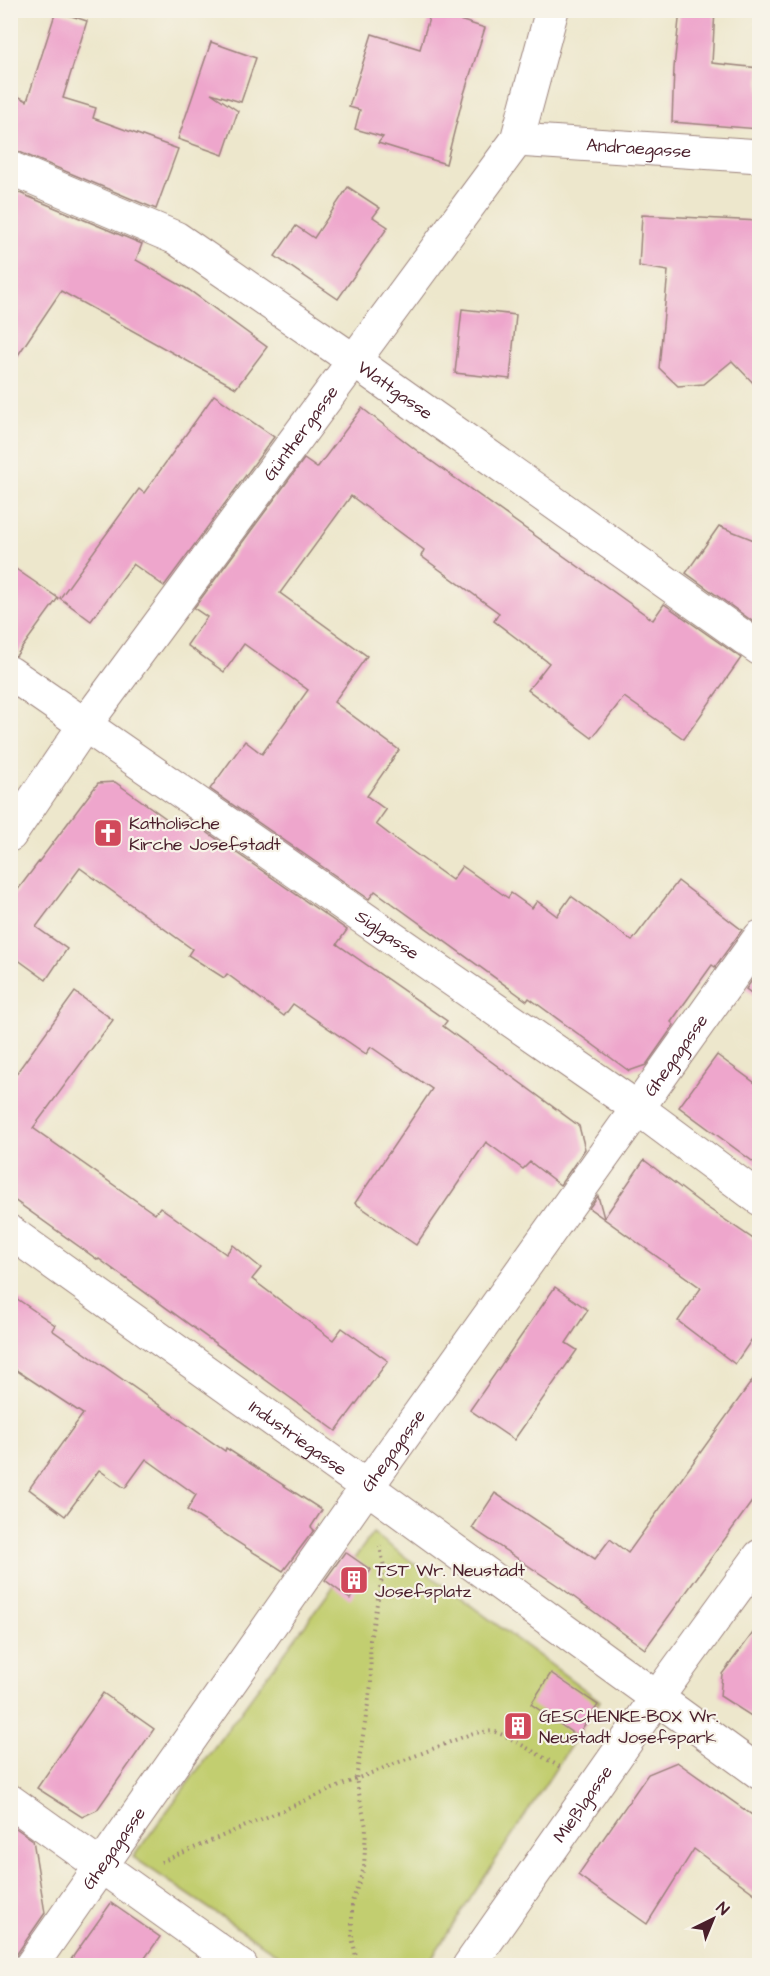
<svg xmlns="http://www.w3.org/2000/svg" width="770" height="1976" font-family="'Architects Daughter',sans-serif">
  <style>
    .green { fill: #c2ce70; stroke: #86764e; stroke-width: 1.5 }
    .building { fill: #eea6cc }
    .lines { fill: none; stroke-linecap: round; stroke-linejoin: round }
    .minor-casing { stroke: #9c837c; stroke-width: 35 }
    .path { stroke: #9c837c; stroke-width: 4; stroke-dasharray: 1.5 4.5; stroke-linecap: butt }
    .minor { stroke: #fff; stroke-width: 33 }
    .labels { text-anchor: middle; stroke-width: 4.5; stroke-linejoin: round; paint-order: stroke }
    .street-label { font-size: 18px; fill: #4a1f2b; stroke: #f7f3e8 }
    .poi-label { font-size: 18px; fill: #4a1f2b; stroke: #f7f3e8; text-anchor: start }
  </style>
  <rect width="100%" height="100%" fill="#f7f3e8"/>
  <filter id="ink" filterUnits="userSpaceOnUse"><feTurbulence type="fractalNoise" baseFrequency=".0167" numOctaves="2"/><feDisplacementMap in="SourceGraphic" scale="12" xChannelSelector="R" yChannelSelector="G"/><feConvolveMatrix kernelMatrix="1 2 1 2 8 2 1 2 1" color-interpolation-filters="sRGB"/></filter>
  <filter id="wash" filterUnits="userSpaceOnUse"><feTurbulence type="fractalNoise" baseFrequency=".008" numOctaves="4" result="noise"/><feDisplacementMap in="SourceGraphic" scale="24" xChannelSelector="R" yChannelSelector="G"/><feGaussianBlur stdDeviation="1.35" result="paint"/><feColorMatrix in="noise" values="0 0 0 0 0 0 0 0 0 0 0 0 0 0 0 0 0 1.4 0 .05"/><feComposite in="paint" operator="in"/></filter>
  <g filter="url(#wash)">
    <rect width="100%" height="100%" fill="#ede7cc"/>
    <path class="green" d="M373 1533 600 1701 427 1965H293L133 1857Z"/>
    <g id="blocks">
      <g class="building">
        <path d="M680 10H715L712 63 759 68V129L672 122 674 68Z"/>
        <path d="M56 11 87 21 63 98 96 108 93 118 178 149 156 209 17 151 10 150V92L27 101Z"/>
        <path d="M431 11 485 28 463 97 446 164 378 143 383 137 355 129 360 110 349 107 372 34 420 49Z"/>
        <path d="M211 42 256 58 241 102 211 93 238 111 223 155 178 139Z"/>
        <path d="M348 187 380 208 373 217 388 227 338 299 275 256 296 226 314 238Z"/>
        <path d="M10 189 142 244 136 260 189 290 267 347 236 388 61 291 10 367Z"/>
        <path d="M642 215 759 221V389L732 361 704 384 678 386 659 368 668 271 639 266Z"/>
        <path d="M462 309 516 315 510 379 455 373Z"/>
        <path d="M214 395 274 437 164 586 133 564 91 621 60 598 139 489 144 493Z"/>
        <path d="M362 408 420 453 653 620 664 604 741 658 684 739 624 697 592 738 528 690 549 663 494 621 499 613 421 556 424 550 351 496 280 593 367 656 334 702 399 750 367 796 386 810 376 824 398 841 452 880 462 866 508 898 511 893 532 908 537 901 557 916 571 896 632 941 678 881 742 930 715 967 712 965 671 1022 674 1025 646 1065 629 1071 529 998 527 1001 375 891 369 899 210 789 245 741 262 754 308 690 244 644 224 672 187 645 207 617 194 608 304 459 317 468Z"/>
        <path d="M719 526 759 542V626L686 573Z"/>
        <path d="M10 565 58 598 16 656 10 654Z"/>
        <path d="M115 782 181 829 188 819 347 930 337 944 447 1021 443 1026 579 1126 585 1149 560 1185 530 1162 523 1169 486 1142 416 1245 355 1203 432 1089 371 1047 366 1054 293 1004 284 1016 227 974 224 978 188 955 192 949 80 868 36 927 67 949 46 980 14 957 10 962V900L98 783Z"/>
        <path d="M759 970V999L746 989Z"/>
        <path d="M75 992 113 1020 33 1128 155 1214 160 1207 226 1254 233 1245 261 1268 252 1279 333 1340 342 1328 388 1361 336 1431 99 1259 98 1260 10 1197V1082Z"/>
        <path d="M717 1055 759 1086V1166L679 1107Z"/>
        <path d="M644 1160 702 1204 759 1243V1329L735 1364 678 1321 701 1288 589 1208 598 1196 604 1218Z"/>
        <path d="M555 1287 588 1310 566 1343 577 1350 514 1440 470 1410Z"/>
        <path d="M10 1294 55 1325 52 1330 225 1451 226 1448 322 1510 311 1527 314 1530 283 1571 187 1510 196 1495 146 1459 125 1488 99 1470 65 1516 29 1489 83 1414 10 1366Z"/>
        <path d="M759 1371V1492L645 1649 560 1587 472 1528 495 1493 595 1559 610 1539 628 1553Z"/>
        <path d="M345 1552 371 1570 350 1599 325 1580Z"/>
        <path d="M759 1625V1721L720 1696 722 1674Z"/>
        <path d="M551 1673 598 1705 577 1736 531 1704Z"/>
        <path d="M103 1693 154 1729 97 1810 82 1817 37 1788Z"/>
        <path d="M677 1762 759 1820V1897L694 1849 647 1924 578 1875 648 1774Z"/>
        <path d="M10 1824 33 1840 45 1913 16 1955 12 1965H10Z"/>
        <path d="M111 1903 160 1937 140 1965H67Z"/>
      </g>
    </g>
  </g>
  <g filter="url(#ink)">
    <use href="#blocks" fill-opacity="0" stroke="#9c837c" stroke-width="1.5"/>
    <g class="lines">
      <g class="minor-casing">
        <g id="minor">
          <path id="s1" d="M517 140 760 156"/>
          <path id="s2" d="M10 168 176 238 353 360 760 649"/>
          <path id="s3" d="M10 673 636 1107 760 1199"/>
          <path id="s4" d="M10 835 84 726 517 140 552 10"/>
          <path id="s5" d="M10 1232 367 1487 760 1773"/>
          <path d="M10 1801 241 1966"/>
          <path id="s6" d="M31 1966 367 1487 760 937"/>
          <path id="s7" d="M469 1966 656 1699 760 1556"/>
        </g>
      </g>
      <g class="path">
        <path d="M161 1862 356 1779 473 1733 493 1731 510 1738 560 1767"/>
        <path d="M358 1966 352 1937V1902L364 1868 366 1827 356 1779 371 1685 370 1640 384 1567 380 1546"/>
      </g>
      <use href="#minor" class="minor"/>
    </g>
  </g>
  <defs>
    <g id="church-square" transform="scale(1.5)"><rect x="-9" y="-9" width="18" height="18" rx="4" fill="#d1495b" stroke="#f7f3e8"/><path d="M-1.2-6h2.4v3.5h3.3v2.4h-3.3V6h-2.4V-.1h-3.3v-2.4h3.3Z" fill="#fff"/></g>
    <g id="building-square" transform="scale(1.5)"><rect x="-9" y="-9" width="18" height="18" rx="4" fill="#d1495b" stroke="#f7f3e8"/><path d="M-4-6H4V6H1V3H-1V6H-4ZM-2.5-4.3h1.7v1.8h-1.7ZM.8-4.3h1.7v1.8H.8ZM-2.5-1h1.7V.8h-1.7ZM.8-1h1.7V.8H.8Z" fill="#fff"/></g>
  </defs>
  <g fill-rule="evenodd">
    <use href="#church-square" x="108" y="833"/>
    <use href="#building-square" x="354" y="1580"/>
    <use href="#building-square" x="518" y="1726"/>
  </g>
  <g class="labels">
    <g class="street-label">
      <text dy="6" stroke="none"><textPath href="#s1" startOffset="122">Andraegasse</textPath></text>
      <text dy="6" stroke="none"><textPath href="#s2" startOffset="447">Wattgasse</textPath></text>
      <text dy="6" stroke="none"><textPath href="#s4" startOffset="496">Günthergasse</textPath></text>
      <text dy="6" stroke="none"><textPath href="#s3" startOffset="459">Siglgasse</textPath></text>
      <text dy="6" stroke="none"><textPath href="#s6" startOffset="1116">Ghegagasse</textPath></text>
      <text dy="6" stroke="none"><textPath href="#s5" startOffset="354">Industriegasse</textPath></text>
      <text dy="6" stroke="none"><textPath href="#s6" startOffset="630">Ghegagasse</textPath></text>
      <text dy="6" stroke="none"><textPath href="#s7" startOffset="198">Mießlgasse</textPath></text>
      <text dy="6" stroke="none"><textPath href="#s6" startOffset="144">Ghegagasse</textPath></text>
    </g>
    <g class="poi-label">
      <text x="129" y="829">Katholische<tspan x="129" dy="21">Kirche Josefstadt</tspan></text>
      <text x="375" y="1576">TST Wr. Neustadt<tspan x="375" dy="21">Josefsplatz</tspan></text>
      <text x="539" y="1722">GESCHENKE-BOX Wr.<tspan x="539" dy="21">Neustadt Josefspark</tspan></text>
    </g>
  </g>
  <rect width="770" height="1976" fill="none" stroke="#f7f3e8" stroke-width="36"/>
  <g transform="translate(713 1919) rotate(43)" stroke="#f7f3e8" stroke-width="4.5" paint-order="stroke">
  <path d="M0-4.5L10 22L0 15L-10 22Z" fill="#4a1f2b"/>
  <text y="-9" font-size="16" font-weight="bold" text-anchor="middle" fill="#4a1f2b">N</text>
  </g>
</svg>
